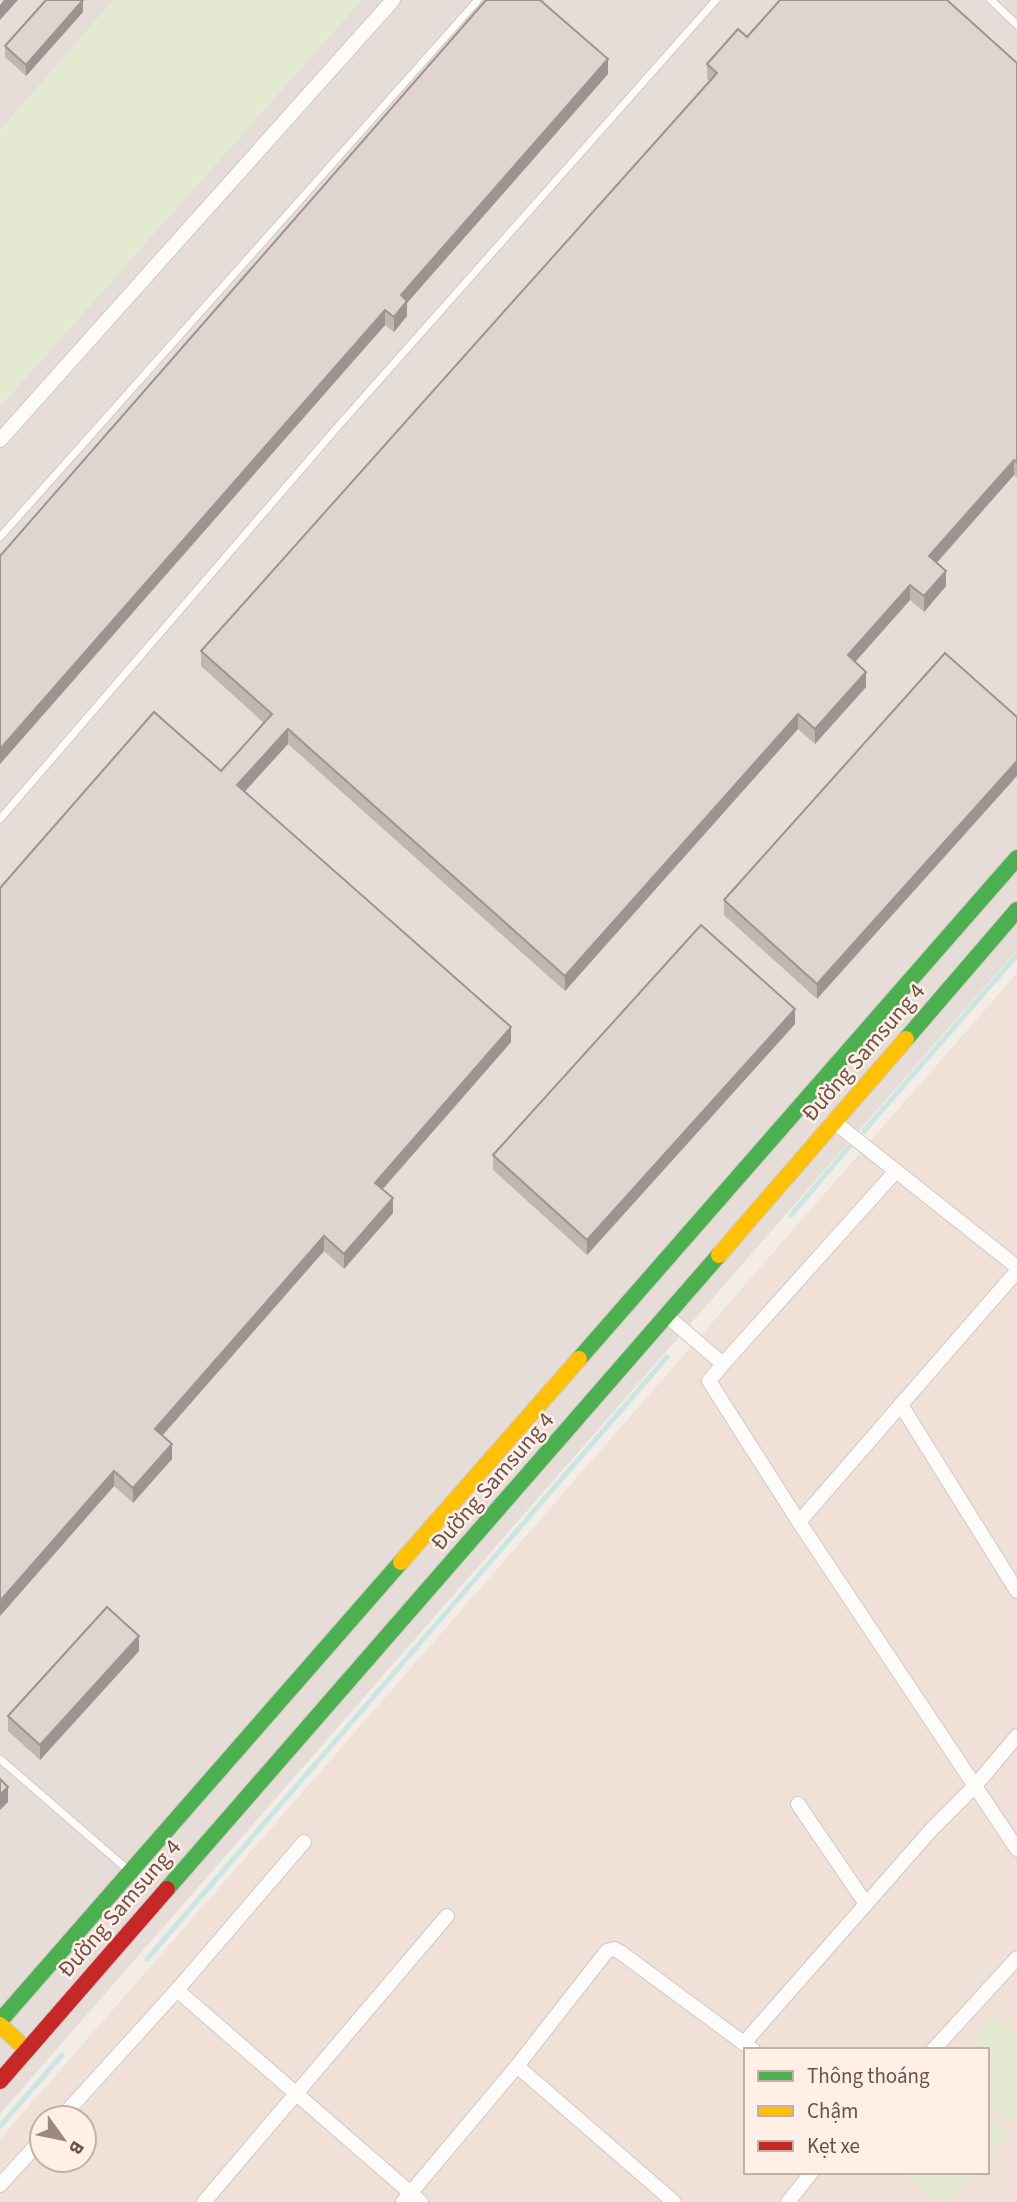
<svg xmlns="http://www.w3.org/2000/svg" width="1017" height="2202" font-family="'Source Sans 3',sans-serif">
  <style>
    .residential { fill: #efe1d7; fill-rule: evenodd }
    .industrial { fill: #e6ddd8 }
    .green { fill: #e4e9d2 }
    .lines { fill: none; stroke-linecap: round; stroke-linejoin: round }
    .stream { stroke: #cae5e2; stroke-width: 5 }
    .lane-casing { stroke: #d2c8c4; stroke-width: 9 }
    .street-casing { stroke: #d2c8c4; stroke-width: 16 }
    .fast-casing { stroke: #d3c8c4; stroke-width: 18 }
    .slow-casing { stroke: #d3c8c4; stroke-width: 18 }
    .jam-casing { stroke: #d3c8c4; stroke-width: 18 }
    .lane { stroke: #fdfcfb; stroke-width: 7 }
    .street { stroke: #fdfcfb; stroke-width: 14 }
    .fast { stroke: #4caf50; stroke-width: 16 }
    .slow { stroke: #ffc107; stroke-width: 16 }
    .jam { stroke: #c62828; stroke-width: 16 }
    .wall { fill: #c1b6b2 }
    .shaded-wall { fill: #9d9491 }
    .building { fill: #e0d4cf; stroke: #9d9491; stroke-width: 2 }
    .labels { text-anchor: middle; stroke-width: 5; stroke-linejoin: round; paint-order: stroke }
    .street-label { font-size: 23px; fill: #6f504a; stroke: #fef0e7 }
  </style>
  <rect width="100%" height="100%" fill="#f4ede7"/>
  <path class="residential" d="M1017 973V2202H0V2139ZM746 2050H987V2172H746ZM42 2118H84V2160H42Z"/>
  <path class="industrial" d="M0 0H1017V950L0 2114Z"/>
  <g class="green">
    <path d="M113 0H362L0 407V130Z"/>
    <path d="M992 2016 1017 2032V2125L987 2106V2050H969Z"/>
    <path d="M987 2113 1009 2132 987 2157Z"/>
    <path d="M902 2172H974L948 2202H936Z"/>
  </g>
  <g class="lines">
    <g class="stream">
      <path d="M864 1131 1017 955"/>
      <path d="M791 1215 849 1147"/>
      <path d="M147 1959 667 1357"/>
      <path d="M0 2126 62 2055"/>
    </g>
    <g class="lane-casing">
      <g id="lane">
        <path d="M991 0 1017 25"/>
        <path d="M0 537 478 0"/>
        <path d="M0 819 334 431 716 0"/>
        <path d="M0 1759 127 1869"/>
      </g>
    </g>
    <g class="street-casing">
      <g id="street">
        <path d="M0 440 393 0"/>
        <path d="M833 1121 1017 1267"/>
        <path d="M667 1316 723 1364 709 1381 799 1522 1017 1849"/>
        <path d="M723 1364 896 1171"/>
        <path d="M901 1405 1017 1591"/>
        <path d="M799 1522 1017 1271"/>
        <path d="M798 1804 866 1904"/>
        <path d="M177 1990 421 2202"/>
        <path d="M744 2043 931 1830 974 1787 1017 1736"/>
        <path d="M933 2050 1017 1958"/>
        <path d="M517 2066 674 2202"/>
        <path d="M61 2118 177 1990 304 1842"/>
        <path d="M0 2185 42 2139"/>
        <path d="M204 2202 447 1916"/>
        <path d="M403 2202 517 2066 607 1951 614 1949 620 1952 753 2050"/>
        <path d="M788 2202 812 2172"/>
      </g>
    </g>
    <g class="fast-casing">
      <g id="fast">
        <path d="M906 1039 1017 910"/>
        <path d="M579 1359 1017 858"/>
        <path d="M167 1889 719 1255"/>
        <path d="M0 2021 401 1562"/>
      </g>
    </g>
    <g class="slow-casing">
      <g id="slow">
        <path d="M719 1255 906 1039"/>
        <path d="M401 1562 579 1359"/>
        <path d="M0 2025 27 2050"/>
      </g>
    </g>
    <g class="jam-casing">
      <path id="jam" d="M0 2081 167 1889"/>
    </g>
    <use href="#lane" class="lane"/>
    <use href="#street" class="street"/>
    <use href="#fast" class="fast"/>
    <use href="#slow" class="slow"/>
    <use href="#jam" class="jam"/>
  </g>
  <g class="wall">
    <path d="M544 0V3L608 74 407 303V316L394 332 385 325 0 764Z"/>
    <path d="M83 12 26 76 5 57V46Z"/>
    <path d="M747 37 1017 63V478L1014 475 937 563 946 586 924 612 910 600 855 662 866 687 815 744 798 729 565 991 288 744 244 792 511 1042 382 1189 393 1213 344 1269 324 1251 162 1435 172 1459 133 1503 114 1486 0 1616V888L221 771 264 723 201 666V651L710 81 707 79V64Z"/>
    <path d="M1017 717 817 999 724 915V900Z"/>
    <path d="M795 1024 587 1255 493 1170V1155Z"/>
    <path d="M139 1651 40 1760 8 1731V1716Z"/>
  </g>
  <g class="shaded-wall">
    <path d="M4 0H18L0 20V5Z"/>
    <path d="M83 0V12L26 76V65Z"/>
    <path d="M608 59V74L407 303V316L394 332V317L401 295Z"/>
    <path d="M385 310V325L0 764V749Z"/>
    <path d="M1014 460V475L929 571V556Z"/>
    <path d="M946 571V586L924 612V596Z"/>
    <path d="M910 585V600L848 670V655Z"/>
    <path d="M866 672V687L815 744V729Z"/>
    <path d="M798 714V729L565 991V976Z"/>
    <path d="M288 729V744L237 800V785Z"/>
    <path d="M1017 761V776L817 999V984Z"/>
    <path d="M795 1009V1024L587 1255V1240Z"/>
    <path d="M511 1027V1042L375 1198V1183Z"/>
    <path d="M393 1198V1213L344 1269V1254Z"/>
    <path d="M324 1236V1251L155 1444V1429Z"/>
    <path d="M172 1444V1459L133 1503V1488Z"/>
    <path d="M114 1471V1486L0 1616V1601Z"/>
    <path d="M139 1636V1651L40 1760V1745Z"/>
    <path d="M8 1787V1802L0 1810V1795Z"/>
  </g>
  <g class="building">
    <path d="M46 0H83L26 65 5 46Z"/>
    <path d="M486 0H540L608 59 401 295 407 301 394 317 385 310 0 749V556Z"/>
    <path d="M780 0H947L1017 63V462L1014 460 929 556 946 571 924 596 910 585 848 655 866 672 815 729 798 714 565 976 288 729 237 785 511 1027 375 1183 393 1198 344 1254 324 1236 155 1429 172 1444 133 1488 114 1471 0 1601V888L154 712 221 771 272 714 201 651 717 73 707 64 738 29 747 37Z"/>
    <path d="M945 653 1017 717V761L817 984 724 900Z"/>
    <path d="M701 925 795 1009 587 1240 493 1155Z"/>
    <path d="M107 1607 139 1636 40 1745 8 1716Z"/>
    <path d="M0 1779 8 1787 0 1795Z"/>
  </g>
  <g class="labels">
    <g class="street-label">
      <text transform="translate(863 1052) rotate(-49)" y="8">Đường Samsung 4</text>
      <text transform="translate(492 1481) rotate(-49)" y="8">Đường Samsung 4</text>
      <text transform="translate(119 1908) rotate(-49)" y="8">Đường Samsung 4</text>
    </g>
  </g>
  <rect x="744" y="2048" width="245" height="126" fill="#fef0e7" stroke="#c5b0a8" stroke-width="2"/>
  <rect x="758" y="2071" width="35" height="10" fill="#4caf50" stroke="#c5b0a8" stroke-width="2"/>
  <text x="807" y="2083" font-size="21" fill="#6f504a">Thông thoáng</text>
  <rect x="758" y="2106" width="35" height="10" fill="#ffc107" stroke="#c5b0a8" stroke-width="2"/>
  <text x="807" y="2118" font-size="21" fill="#6f504a">Chậm</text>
  <rect x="758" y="2141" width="35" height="10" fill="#c62828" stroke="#c5b0a8" stroke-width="2"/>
  <text x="807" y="2153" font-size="21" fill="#6f504a">Kẹt xe</text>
  <g transform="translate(63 2139) rotate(123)"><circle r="33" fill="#fef0e7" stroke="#c5b0a8" stroke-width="2"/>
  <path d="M0-5L12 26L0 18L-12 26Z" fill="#9e8781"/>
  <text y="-10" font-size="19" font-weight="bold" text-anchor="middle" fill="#6f504a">B</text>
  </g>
</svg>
